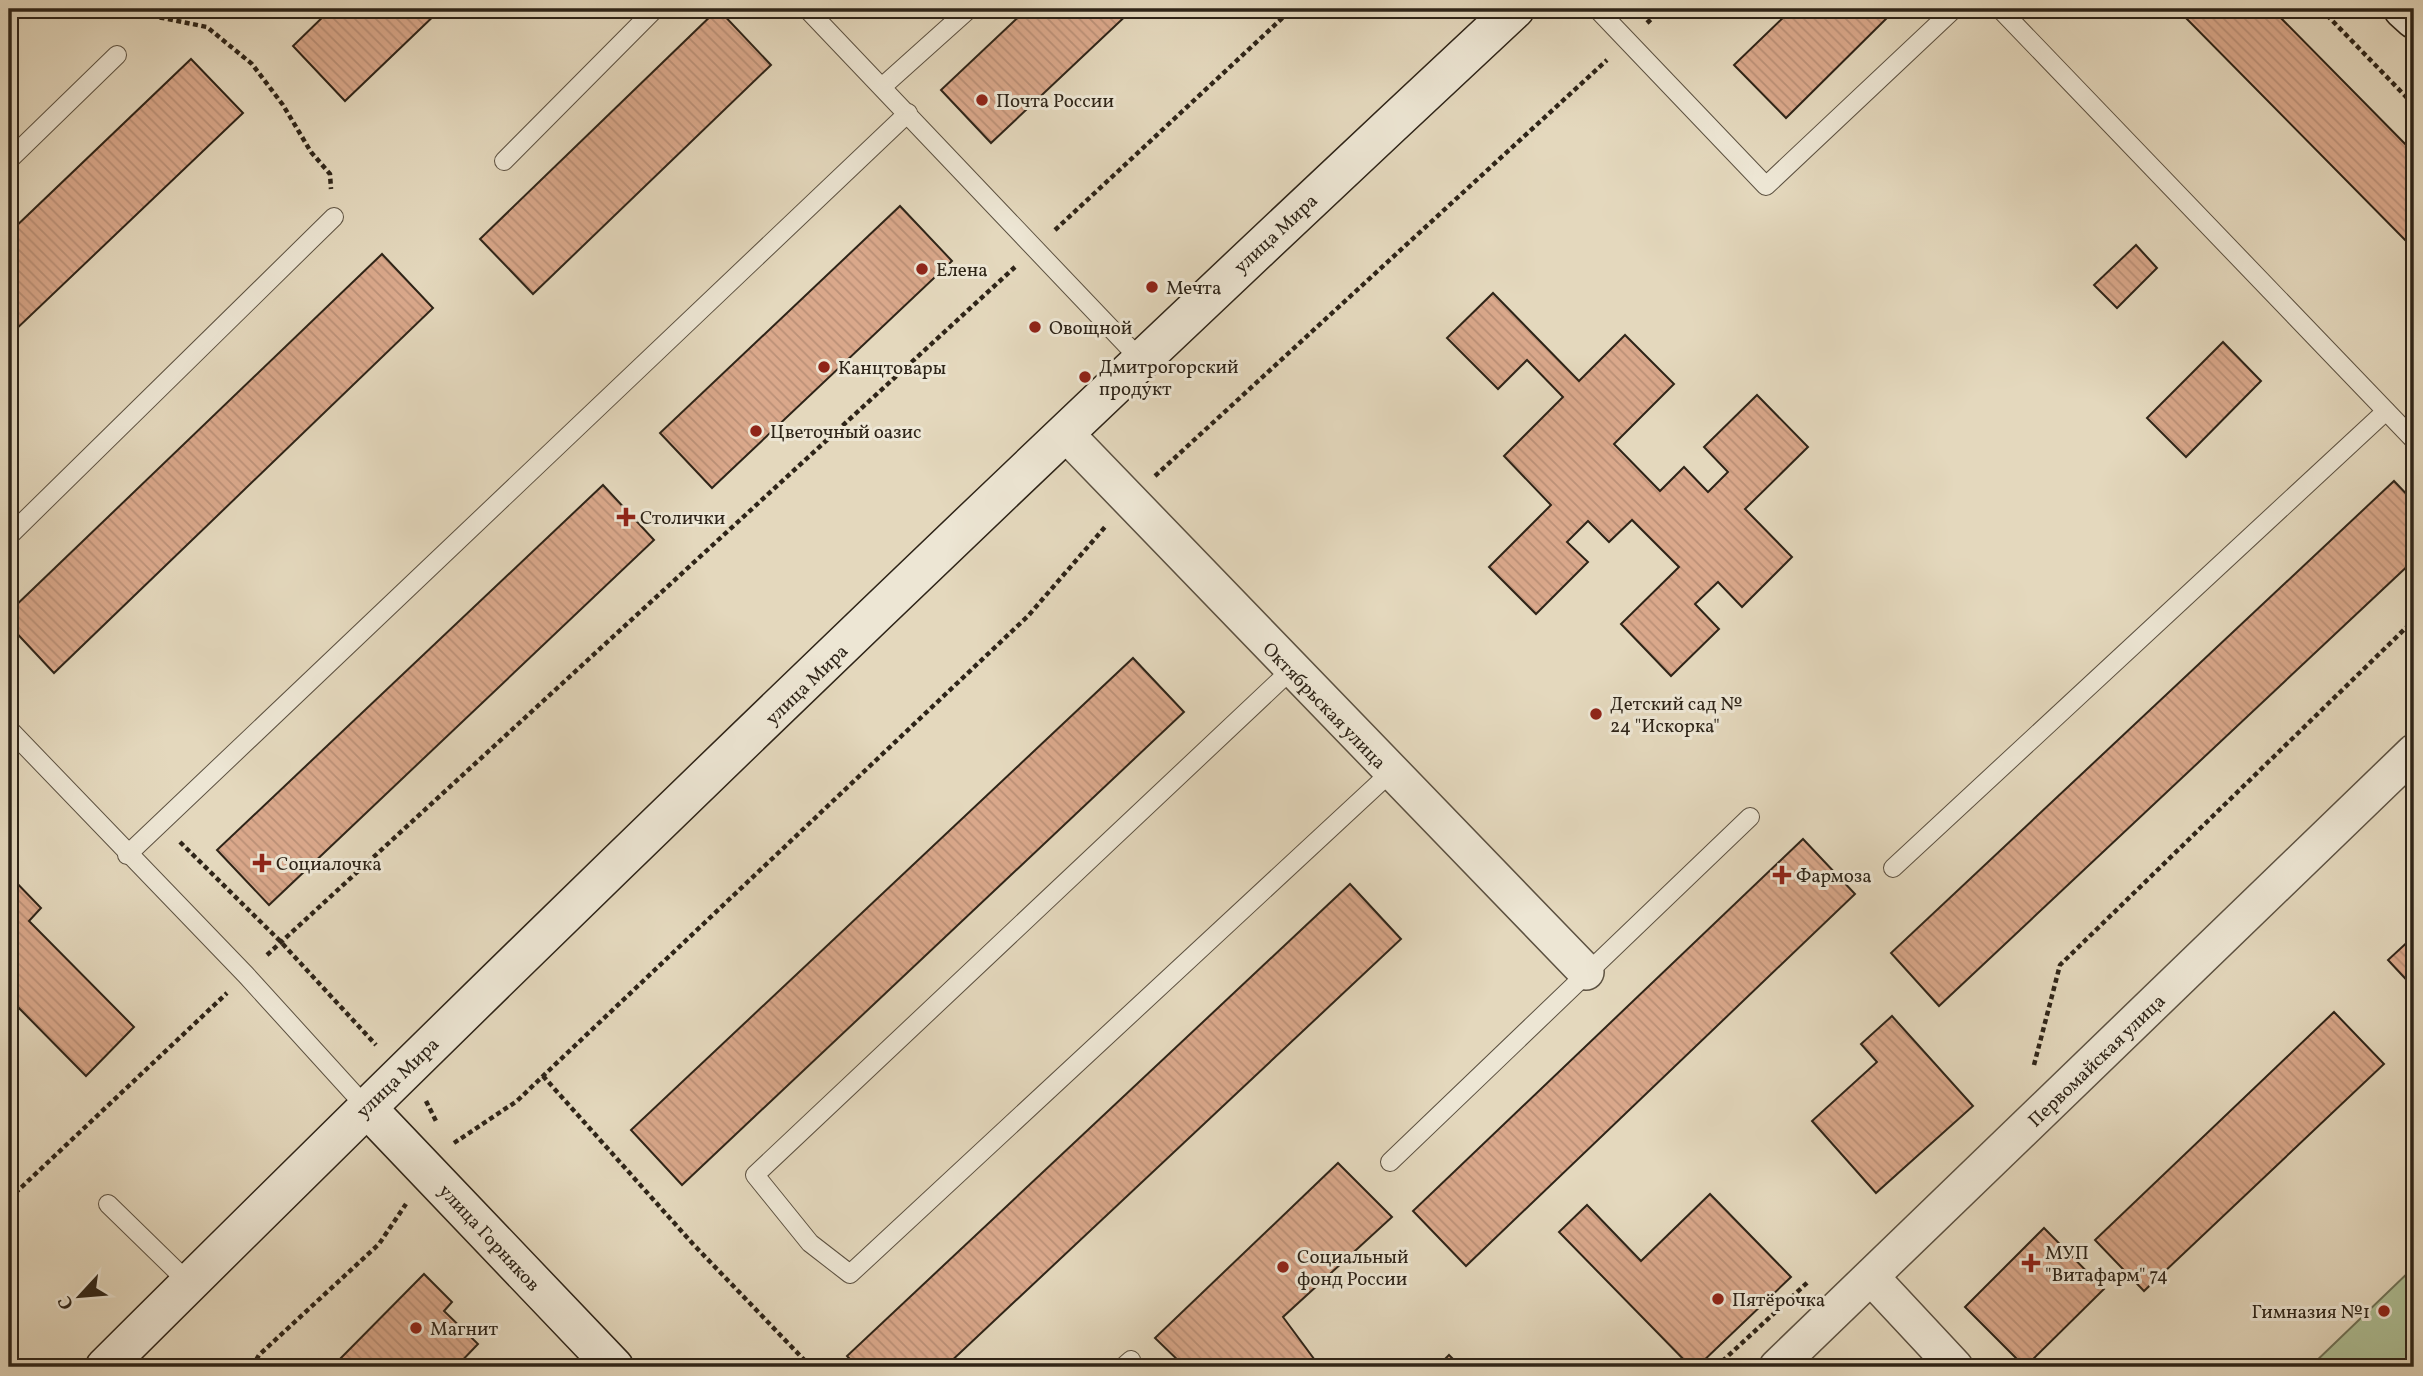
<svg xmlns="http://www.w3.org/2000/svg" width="2423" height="1376" font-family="Vollkorn,serif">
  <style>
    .grass { fill: #aec096; stroke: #6e7257; stroke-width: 2 }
    .building { fill: url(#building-back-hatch); stroke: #2e2418; stroke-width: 2 }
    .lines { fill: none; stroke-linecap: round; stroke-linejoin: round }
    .lane-casing { stroke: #5c5141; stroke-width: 20 }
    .street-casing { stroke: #5c5141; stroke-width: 38 }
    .secondary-casing { stroke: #2e2418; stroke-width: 41 }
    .path { stroke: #2e2418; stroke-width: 4.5; stroke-dasharray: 5 3.5; stroke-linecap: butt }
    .lane { stroke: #ede6d4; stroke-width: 18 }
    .street { stroke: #ede6d4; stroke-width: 35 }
    .secondary { stroke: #ede6d4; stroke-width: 38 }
    .poi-dot { fill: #8f2418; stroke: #ede6d4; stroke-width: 2.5 }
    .labels { text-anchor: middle; stroke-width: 6; stroke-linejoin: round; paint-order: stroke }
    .poi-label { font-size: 19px; fill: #2e2418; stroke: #ede6d4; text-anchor: start }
    .street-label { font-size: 19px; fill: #2e2418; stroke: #ede6d4 }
  </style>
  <defs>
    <pattern id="building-back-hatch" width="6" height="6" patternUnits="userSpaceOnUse" patternTransform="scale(1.75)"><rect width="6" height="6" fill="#daa88b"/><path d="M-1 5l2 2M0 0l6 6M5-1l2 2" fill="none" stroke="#bb9077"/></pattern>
  </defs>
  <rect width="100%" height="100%" fill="#e4d8bd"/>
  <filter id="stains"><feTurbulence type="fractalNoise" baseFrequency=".00286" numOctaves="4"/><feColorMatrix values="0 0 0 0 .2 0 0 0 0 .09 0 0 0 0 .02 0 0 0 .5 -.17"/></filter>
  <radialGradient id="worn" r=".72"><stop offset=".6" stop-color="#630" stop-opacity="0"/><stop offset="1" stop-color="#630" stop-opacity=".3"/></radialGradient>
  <path class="grass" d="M2414 1267V1367H2310Z"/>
  <g class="building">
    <path d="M331 9H441L345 101 293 46Z"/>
    <path d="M718 9 771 65 533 294 480 239Z"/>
    <path d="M1027 9H1133L991 143 941 90Z"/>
    <path d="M1792 9H1896L1786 118 1734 65Z"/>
    <path d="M2177 9H2272L2414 153V249Z"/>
    <path d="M191 59 243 113 9 336V233Z"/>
    <path d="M900 206 952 261 712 488 660 433Z"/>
    <path d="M2136 245 2157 268 2117 308 2094 285Z"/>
    <path d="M382 254 433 308 54 673 9 625V612Z"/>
    <path d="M1493 293 1579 381 1625 335 1674 384 1614 444 1660 491 1684 467 1708 492 1728 472 1704 447 1757 395 1808 447 1745 509 1792 557 1742 607 1718 582 1695 604 1719 629 1671 676 1621 624 1679 567 1632 520 1609 542 1588 521 1567 542 1588 562 1536 614 1489 567 1551 505 1504 456 1563 397 1527 360 1498 389 1447 338Z"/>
    <path d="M2223 342 2261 381 2186 457 2147 418Z"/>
    <path d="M2394 481 2414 502V560L1939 1006 1891 953Z"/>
    <path d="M603 485 654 540 269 905 217 850Z"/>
    <path d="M1133 658 1184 712 682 1185 631 1130Z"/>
    <path d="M1803 839 1855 894 1466 1266 1413 1211Z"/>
    <path d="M9 875 41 908 29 921 134 1027 86 1076 9 998Z"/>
    <path d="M1350 884 1401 939 945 1367H857L847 1356Z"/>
    <path d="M2414 936V988L2388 960Z"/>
    <path d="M2334 1012 2384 1064 2144 1291 2095 1240Z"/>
    <path d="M1892 1016 1973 1106 1876 1193 1812 1121 1877 1062 1861 1044Z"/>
    <path d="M1338 1163 1392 1217 1283 1317 1320 1367H1185L1155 1338Z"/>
    <path d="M1710 1194 1791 1277 1697 1367H1691L1559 1232 1587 1205 1641 1261Z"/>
    <path d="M2044 1228 2104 1289 2025 1367 1965 1307Z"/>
    <path d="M424 1274 452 1302 444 1311 478 1344 456 1367H332Z"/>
    <path d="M1449 1355 1461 1367H1437Z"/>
  </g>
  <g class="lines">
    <g class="lane-casing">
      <g id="lane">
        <path d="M807 9 1140 359"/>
        <path d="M1597 9 1766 186 1954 9"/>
        <path d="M2000 9 2414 440"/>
        <path d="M882 87 969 9"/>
        <path d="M9 160 117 55"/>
        <path d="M504 161 655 9"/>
        <path d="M9 536 334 217"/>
        <path d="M1291 670 755 1175 810 1243 850 1274 1390 773"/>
        <path d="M9 729 246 975 366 1107"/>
        <path d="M127 855 908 113"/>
        <path d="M1893 868 2386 411"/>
        <path d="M1390 1162 1750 817"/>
        <path d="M108 1204 189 1283"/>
        <path d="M1123 1367 1131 1360"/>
      </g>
    </g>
    <g class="street-casing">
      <g id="street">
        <path d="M1066 434 1586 972"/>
        <path d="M1872 1278 1955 1367"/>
        <path d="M1777 1367 2414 752"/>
      </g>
    </g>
    <g class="secondary-casing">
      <g id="secondary">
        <path d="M2403 9 2414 19"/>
        <path d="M366 1107 614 1367"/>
        <path d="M105 1367C567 907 1038 454 1515 9"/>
      </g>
    </g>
    <g class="path">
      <path d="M118 9 207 27 252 64 283 105 311 152 330 174 331 189"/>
      <path d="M2321 9 2414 105"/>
      <path d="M1647 23 1662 9"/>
      <path d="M1055 230 1292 9"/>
      <path d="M1155 476 1607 60"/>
      <path d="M180 842 281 942 376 1045"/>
      <path d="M267 955 1015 267"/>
      <path d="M2034 1065 2060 965 2414 620"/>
      <path d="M543 1076 693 1244 811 1367"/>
      <path d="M426 1101 436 1121"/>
      <path d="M454 1143 517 1101 543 1076 1028 616 1105 527"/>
      <path d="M9 1199 227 993"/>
      <path d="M252 1367 259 1355 379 1244 406 1204"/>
      <path d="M1716 1367 1809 1281"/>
    </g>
    <use href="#lane" class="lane"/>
    <use href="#street" class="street"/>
    <use href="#secondary" class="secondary"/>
  </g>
  <g class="poi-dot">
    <circle cx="982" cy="100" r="7"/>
    <circle cx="922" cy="269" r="7"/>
    <circle cx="1152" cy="287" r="7"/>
    <circle cx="1035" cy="327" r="7"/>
    <circle cx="824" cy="367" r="7"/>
    <circle cx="1085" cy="377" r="7"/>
    <circle cx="756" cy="431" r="7"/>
    <path d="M622.5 506.5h7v7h7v7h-7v7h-7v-7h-7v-7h7z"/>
    <circle cx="1596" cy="714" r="7"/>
    <path d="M258.5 852.5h7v7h7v7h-7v7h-7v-7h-7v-7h7z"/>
    <path d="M1778.5 864.5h7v7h7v7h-7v7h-7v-7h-7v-7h7z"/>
    <path d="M2027.5 1252.5h7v7h7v7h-7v7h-7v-7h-7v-7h7z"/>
    <circle cx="1283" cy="1267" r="7"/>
    <circle cx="1718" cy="1299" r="7"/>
    <circle cx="2384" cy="1311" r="7"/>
    <circle cx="416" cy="1328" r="7"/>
  </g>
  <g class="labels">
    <g class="poi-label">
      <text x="996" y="107">Почта России</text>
      <text x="936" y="276">Елена</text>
      <text x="1166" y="294">Мечта</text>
      <text x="1049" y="334">Овощной</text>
      <text x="1099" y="373">Дмитрогорский<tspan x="1099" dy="22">продукт</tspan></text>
      <text x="838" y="374">Канцтовары</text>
      <text x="770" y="438">Цветочный оазис</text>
      <text x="640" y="524">Столички</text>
      <text x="1610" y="710">Детский сад №<tspan x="1610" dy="22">24 "Искорка"</tspan></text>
      <text x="276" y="870">Социалочка</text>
      <text x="1796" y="882">Фармоза</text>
      <text x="2045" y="1259">МУП<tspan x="2045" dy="22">"Витафарм" 74</tspan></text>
      <text x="1297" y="1263">Социальный<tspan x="1297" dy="22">фонд России</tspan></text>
      <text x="1732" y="1306">Пятёрочка</text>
      <text x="2370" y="1318" text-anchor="end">Гимназия №1</text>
      <text x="430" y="1335">Магнит</text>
    </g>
    <g class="street-label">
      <text transform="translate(1275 233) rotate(-43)" y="7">улица Мира</text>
      <text transform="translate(806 684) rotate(-44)" y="7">улица Мира</text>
      <text transform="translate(1325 705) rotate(46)" y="7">Октябрьская улица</text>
      <text transform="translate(2096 1060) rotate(-44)" y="7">Первомайская улица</text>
      <text transform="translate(397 1077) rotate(-44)" y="7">улица Мира</text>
      <text transform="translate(490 1237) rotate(47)" y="7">улица Горняков</text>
    </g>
  </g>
  <rect width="2423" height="1376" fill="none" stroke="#e4d8bd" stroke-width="35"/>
  <rect x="10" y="10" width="2402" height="1355" fill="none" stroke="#2e2418" stroke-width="3.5"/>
  <rect x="18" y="18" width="2388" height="1341" fill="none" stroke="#2e2418" stroke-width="2"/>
  <g transform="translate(80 1296) rotate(244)" stroke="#ede6d4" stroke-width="5" paint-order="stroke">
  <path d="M0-5L12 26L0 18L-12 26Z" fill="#2e2418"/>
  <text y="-10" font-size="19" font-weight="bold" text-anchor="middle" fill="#2e2418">С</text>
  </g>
  <rect width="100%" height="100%" filter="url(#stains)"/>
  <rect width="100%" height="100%" fill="url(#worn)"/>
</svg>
